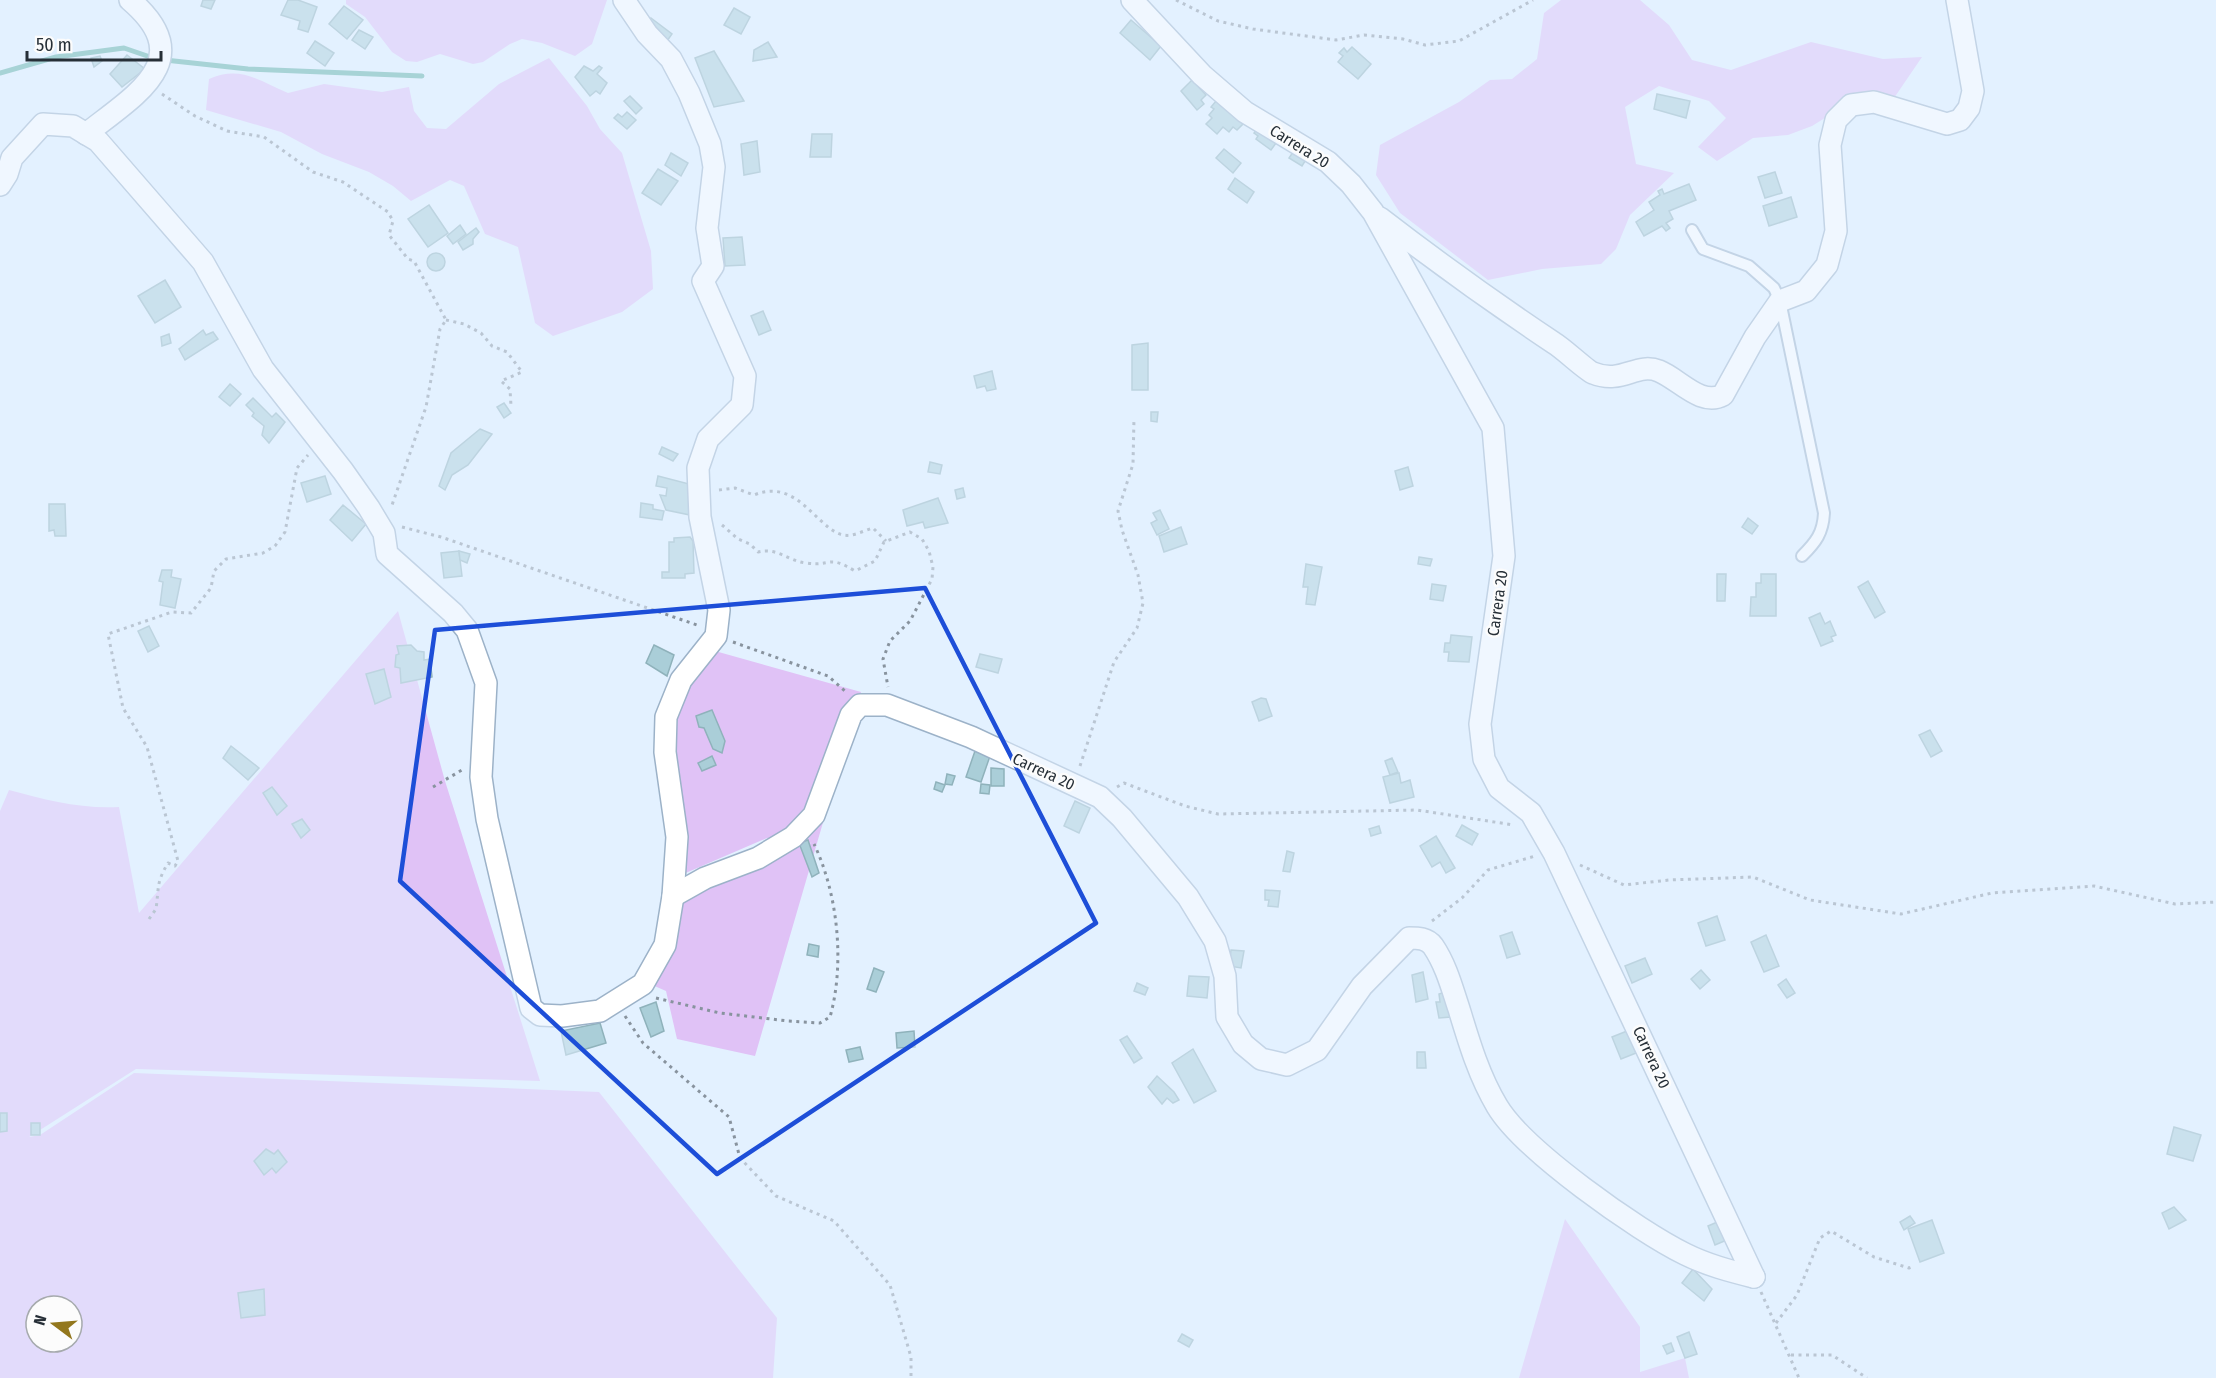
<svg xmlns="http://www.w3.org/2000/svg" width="2216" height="1378" font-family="'Fira Sans Condensed',sans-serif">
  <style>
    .green { fill: #e0c2f6; fill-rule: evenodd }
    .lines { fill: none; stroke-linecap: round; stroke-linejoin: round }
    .stream { stroke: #5eafa5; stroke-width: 5 }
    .building { fill: #aaced8; stroke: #8fb2bb; stroke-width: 1.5 }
    .service-casing { stroke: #9cb2c8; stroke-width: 14 }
    .minor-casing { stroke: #9cb2c8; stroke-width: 24 }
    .path { stroke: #88939e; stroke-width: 3; stroke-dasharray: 3 4.5; stroke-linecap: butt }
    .service { stroke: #fff; stroke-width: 10 }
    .minor { stroke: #fff; stroke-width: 21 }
    .marked { fill: none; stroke: #1d4ed8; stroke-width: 4.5; stroke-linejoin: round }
    .labels { text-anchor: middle; stroke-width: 5; stroke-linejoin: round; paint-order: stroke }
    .street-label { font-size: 16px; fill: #262f37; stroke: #fcfcfc }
  </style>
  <rect width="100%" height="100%" fill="#e3f1ff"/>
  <g class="green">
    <path d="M346 0H607L592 44 575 56 542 43 522 39 510 44 483 62 473 64 440 54 417 62 406 61 392 52 365 17 346 4Z"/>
    <path d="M1561 0H1640L1669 25 1692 60 1731 70 1811 42 1883 59 1922 57 1892 101 1849 103 1812 126 1788 135 1753 138 1717 161 1698 147 1726 118 1709 101 1659 86 1625 107 1636 164 1674 173 1630 215 1616 249 1601 264 1542 269 1488 280 1400 213 1376 175 1380 145 1459 102 1490 80 1512 79 1537 59 1544 13Z"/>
    <path d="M549 58 587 106 600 129 622 153 651 251 653 289 622 312 553 336 535 323 518 247 485 234 464 186 450 180 411 201 393 186 369 172 322 154 281 132 206 110 209 79C240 65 260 81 288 93L324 84 382 92 409 87 414 111 427 128 446 129 499 84Z"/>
    <path d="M398 611 445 781 540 1081 136 1069 29 1137 40 1135 134 1073 599 1092 777 1318 773 1378H0V811L9 790C46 800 80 809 119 807L139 913ZM36 1306H72V1342H36Z"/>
    <path d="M715 651 861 692 755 1056 677 1039 666 991 650 984 679 901 790 846 812 843 767 838 681 875 677 765 672 718 689 677Z"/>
    <path d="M1565 1219 1640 1327V1372L1685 1358 1689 1378H1519Z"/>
  </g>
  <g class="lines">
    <g class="stream">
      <path d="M165 60 248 69 422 76"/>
      <path d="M0 73 56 57 124 48 156 59"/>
    </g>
  </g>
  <g class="building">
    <path d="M203 0H215L211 9 201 6Z"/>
    <path d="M288 0H298L317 7 308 32 298 29 300 21 281 15Z"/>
    <path d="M344 6 363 20 347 39 329 24Z"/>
    <path d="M734 8 750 17 741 34 724 25Z"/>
    <path d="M651 18 672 34 665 44 646 28Z"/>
    <path d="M1131 20 1161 46 1150 60 1120 33Z"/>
    <path d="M359 30 373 37 365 49 352 40Z"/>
    <path d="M315 41 334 53 325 66 307 53Z"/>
    <path d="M768 42 777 57 753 61 754 50Z"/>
    <path d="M1352 47 1371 64 1358 79 1338 62 1343 56 1339 53 1344 48 1347 52Z"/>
    <path d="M714 51 744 101 714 107 695 58Z"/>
    <path d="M127 55 145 69 122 87 110 74Z"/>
    <path d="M100 56 102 61 94 67 91 58Z"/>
    <path d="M584 66 593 71 599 66 602 68 597 74 607 83 600 94 596 91 590 96 575 77Z"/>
    <path d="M1192 80 1206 95 1201 100 1204 104 1197 110 1181 91Z"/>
    <path d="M1657 94 1690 101 1686 118 1654 109Z"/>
    <path d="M630 96 642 108 636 114 624 101Z"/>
    <path d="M1216 101 1243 124 1237 130 1233 127 1229 132 1223 127 1217 134 1206 124 1212 118 1209 115 1214 109 1211 107Z"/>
    <path d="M627 112 636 120 627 129 614 118 618 114 622 117Z"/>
    <path d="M1259 126 1279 139 1271 150 1256 139 1258 136 1254 133Z"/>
    <path d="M812 134H832L831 157H810Z"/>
    <path d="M757 141 760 172 744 175 741 144Z"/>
    <path d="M1224 149 1241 163 1233 173 1216 158Z"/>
    <path d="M1295 149 1307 158 1302 166 1289 158Z"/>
    <path d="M671 153 688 163 681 176 665 165Z"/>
    <path d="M658 169 678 181 661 205 642 193Z"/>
    <path d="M1775 172 1782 193 1765 198 1758 177Z"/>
    <path d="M1235 178 1254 192 1247 203 1228 189Z"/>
    <path d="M1689 184 1696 200 1669 211 1673 219 1666 223 1670 228 1666 231 1662 226 1644 236 1636 222 1654 210 1649 202 1660 195 1658 191 1662 189 1664 194Z"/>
    <path d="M1791 197 1797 217 1769 226 1763 206Z"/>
    <path d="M429 205 448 233 428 247 408 219Z"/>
    <path d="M460 225 466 234 453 244 447 236Z"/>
    <path d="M476 228 479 232 473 239V244L463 250 458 242Z"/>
    <path d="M742 237 745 265 725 266 723 238Z"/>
    <circle cx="436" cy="262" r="9"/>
    <path d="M165 280 181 307 155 323 138 296Z"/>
    <path d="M763 311 771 330 759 335 751 316Z"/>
    <path d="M203 330 206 335 213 332 218 339 185 360 179 349Z"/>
    <path d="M169 334 171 343 162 346 161 337Z"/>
    <path d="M1148 343V390H1132V345Z"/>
    <path d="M992 371 996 389 987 391 985 386 977 388 974 376Z"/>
    <path d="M230 384 241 394 230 406 219 397Z"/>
    <path d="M253 398 272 417 276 413 285 422 269 443 262 435 264 426 252 416 254 413 246 405Z"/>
    <path d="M504 403 511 413 504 418 497 407Z"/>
    <path d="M1151 412H1158L1157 422 1151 421Z"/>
    <path d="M480 429 492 434 468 465 452 475 445 490 439 486 451 453Z"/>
    <path d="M662 447 678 454 673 461 659 454Z"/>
    <path d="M930 462 942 465 940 474 928 472Z"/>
    <path d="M1408 467 1413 486 1400 490 1395 471Z"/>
    <path d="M325 476 331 494 307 502 301 483Z"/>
    <path d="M658 476 693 485 690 515 666 510 660 495 666 496 667 488 656 486Z"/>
    <path d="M963 488 965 497 957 499 955 490Z"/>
    <path d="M938 498 948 523 925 528 923 522 907 526 903 510Z"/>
    <path d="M641 503 653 505V509L664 511 662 520 640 517Z"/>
    <path d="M49 504H65L66 536H55L54 530 49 531Z"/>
    <path d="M343 505 366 524 352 541 330 520Z"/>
    <path d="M1160 510 1169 529 1157 535 1151 523 1157 520 1153 513Z"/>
    <path d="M1748 518 1758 526 1752 534 1742 527Z"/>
    <path d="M1181 527 1187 544 1164 552 1159 536Z"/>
    <path d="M690 537 693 541 694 573 685 574V578H662V572H669V542H674V538Z"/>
    <path d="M459 551 462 576 444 578 441 553Z"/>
    <path d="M459 551 470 554 467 563 460 560Z"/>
    <path d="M1419 557 1432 559 1430 566 1418 564Z"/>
    <path d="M1306 564 1322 567 1315 605 1306 604 1308 587H1303Z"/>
    <path d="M162 570H172L171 577 181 579 175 608 160 605 163 582 159 581Z"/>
    <path d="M1717 574H1726L1725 601H1717Z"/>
    <path d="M1761 574H1776V616H1750L1751 597H1756V583H1761Z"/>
    <path d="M1868 581 1885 612 1875 618 1858 587Z"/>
    <path d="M1432 584 1446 586 1443 601 1430 599Z"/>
    <path d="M1820 613 1825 624 1830 621 1836 635 1831 637 1833 641 1821 646 1809 618Z"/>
    <path d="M149 626 159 646 148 652 138 631Z"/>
    <path d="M1451 635 1472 637 1469 662 1448 661 1449 652H1444L1445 643H1450Z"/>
    <path d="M411 645 417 651 424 652V660L430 659 432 677 401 683 400 668 395 667 396 655 399 654 397 646Z"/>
    <path d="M654 645 674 655 667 676 646 663Z"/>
    <path d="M980 654 1002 659 998 673 976 667Z"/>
    <path d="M384 669 391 697 375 704 366 674Z"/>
    <path d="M1261 698 1266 699 1272 716 1259 721 1252 702Z"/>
    <path d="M712 710 725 741 722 753 713 749 704 728 699 727 696 716Z"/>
    <path d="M1930 730 1942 751 1931 757 1919 735Z"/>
    <path d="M231 746 259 768 248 780 223 758Z"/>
    <path d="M975 751 990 756 981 782 966 777Z"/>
    <path d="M712 756 716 765 702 771 698 763Z"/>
    <path d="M1392 758 1398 772 1390 775 1385 761Z"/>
    <path d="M991 768 1004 769V786H991Z"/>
    <path d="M1399 773 1401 783 1410 780 1414 797 1390 803 1383 777Z"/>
    <path d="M947 774 955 776 952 785 945 784Z"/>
    <path d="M936 782 945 785 942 792 934 789Z"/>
    <path d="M981 784 990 785 989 794 980 793Z"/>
    <path d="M272 787 287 806 277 815 263 793Z"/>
    <path d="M1075 801 1090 808 1079 833 1064 826Z"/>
    <path d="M302 819 310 830 301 838 292 824Z"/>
    <path d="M1462 825 1478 834 1472 845 1456 836Z"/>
    <path d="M1379 826 1381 833 1371 836 1369 829Z"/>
    <path d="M1436 836 1455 868 1446 873 1440 862 1432 867 1420 846Z"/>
    <path d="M808 840 819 873 812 877 799 843Z"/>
    <path d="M1287 851 1294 853 1290 872 1283 871Z"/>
    <path d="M1265 890 1280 891 1278 907 1268 906 1269 900H1265Z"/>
    <path d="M1717 916 1725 940 1706 946 1698 923Z"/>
    <path d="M1512 932 1520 954 1507 958 1500 936Z"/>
    <path d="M1766 935 1779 966 1764 972 1751 942Z"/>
    <path d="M809 944 819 946 818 957 807 955Z"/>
    <path d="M1231 950 1244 951 1241 968 1229 966Z"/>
    <path d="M1645 958 1652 974 1632 983 1625 966Z"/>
    <path d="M874 968 884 972 876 992 867 989Z"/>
    <path d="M1701 970 1710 980 1700 989 1691 979Z"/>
    <path d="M1423 972 1428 999 1416 1002 1412 975Z"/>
    <path d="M1189 976 1209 977 1207 998 1187 996Z"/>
    <path d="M1786 979 1795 993 1787 998 1778 985Z"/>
    <path d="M1137 983 1148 988 1145 995 1134 991Z"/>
    <path d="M1448 991 1451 1017 1439 1018 1436 1002H1440L1439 994Z"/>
    <path d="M656 1002 664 1031 651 1037 640 1008Z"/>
    <path d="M600 1023 606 1043 566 1055 561 1031Z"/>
    <path d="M914 1031 915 1047 897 1048 896 1033Z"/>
    <path d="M1627 1031 1636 1053 1621 1059 1612 1037Z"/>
    <path d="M1127 1036 1142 1058 1134 1063 1120 1040Z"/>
    <path d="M860 1047 863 1059 849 1062 846 1050Z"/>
    <path d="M1193 1049 1216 1091 1194 1103 1172 1063Z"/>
    <path d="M1417 1052H1425L1426 1068H1417Z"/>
    <path d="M1157 1076 1174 1092 1179 1100 1173 1103 1167 1098 1162 1104 1148 1087Z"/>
    <path d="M0 1113H7V1131L0 1132Z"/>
    <rect x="31" y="1123" width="9" height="12"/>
    <path d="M2174 1127 2201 1135 2193 1161 2167 1154Z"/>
    <path d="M266 1149 274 1154 278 1150 287 1162 276 1173 272 1168 264 1175 254 1161Z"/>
    <path d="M2174 1207 2186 1220 2169 1229 2162 1213Z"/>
    <path d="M1910 1216 1915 1223 1904 1230 1900 1222Z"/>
    <path d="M1722 1220 1729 1239 1715 1245 1708 1226Z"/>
    <path d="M1932 1220 1944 1253 1920 1262 1908 1229Z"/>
    <path d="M1693 1269 1712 1289 1704 1301 1682 1283Z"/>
    <path d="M264 1289 265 1315 241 1318 238 1293Z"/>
    <path d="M1689 1332 1697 1354 1685 1358 1677 1337Z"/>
    <path d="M1182 1334 1193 1340 1189 1347 1178 1341Z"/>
    <path d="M1671 1343 1674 1351 1667 1354 1663 1346Z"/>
  </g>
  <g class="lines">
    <g class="service-casing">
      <path id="service" d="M1692 230 1703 249 1749 266 1774 288 1780 301 1824 513C1823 533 1816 542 1802 556"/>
    </g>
    <g class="minor-casing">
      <g id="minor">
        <path d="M1132 0 1202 75 1245 112 1328 162 1351 184 1373 212 1493 428 1504 556 1480 724 1484 759 1499 788 1531 813 1554 853 1754 1277"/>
        <path d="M86 134C135 95 200 60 130 0"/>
        <path d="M0 185 7 174 12 158 43 124 73 126 98 141 203 262 263 369 343 471 369 508 384 533 387 554 453 613 467 630 486 683 481 777 487 819 531 1008 540 1015 562 1016 600 1011 643 984 665 945 673 896 677 837 665 752 666 717 681 680 716 636 719 610 700 517 698 468 708 439 742 405 745 376 703 281 713 266 707 228 714 167 710 144 689 93 671 59 647 34 624 0"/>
        <path d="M1380 218C1437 262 1494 303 1554 343 1564 349 1587 371 1593 373 1622 385 1636 362 1659 371 1679 379 1701 407 1723 395L1755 337 1780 301 1806 291 1827 265 1836 231 1830 145 1836 120 1851 105 1874 102 1947 124 1960 120 1969 108 1973 91 1957 0"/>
        <path d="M673 896 705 878 758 858 793 837 814 815 851 715 860 705H887L971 737 1100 797 1122 818 1188 897 1215 941 1225 976 1227 1017 1243 1044 1261 1059 1287 1065 1317 1050 1362 986 1409 938C1418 938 1427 938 1433 946 1446 965 1452 988 1459 1009 1469 1042 1479 1076 1497 1106 1523 1150 1638 1231 1685 1254 1707 1265 1730 1271 1754 1277"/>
      </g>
    </g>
    <g class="path">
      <path d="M1176 0 1218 21 1253 29 1336 40 1364 35 1403 39 1425 45 1459 41 1533 0"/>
      <path d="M162 94 195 116 227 131 264 137 313 172 343 182 388 212 393 221 389 235 408 259 414 261 446 320 440 329 426 407 391 508"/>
      <path d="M446 320 464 324 481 333 492 346 507 352 522 372 501 381 510 389 511 406"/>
      <path d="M719 490 735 488 754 495C802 475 821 541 851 535 858 534 866 530 873 528L886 541"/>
      <path d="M722 525 738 539 750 544 758 552C777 547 788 561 806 563 832 567 827 554 855 571L875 561 884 542 910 532 922 539 929 551 933 567 932 579 910 621 890 641 883 659 888 687"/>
      <path d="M402 527 441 537 697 625"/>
      <path d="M733 642 828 676 846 692"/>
      <path d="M1080 766 1114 662 1137 628 1143 603 1138 575 1122 530 1118 511 1133 464 1134 418"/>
      <path d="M433 787 462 770"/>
      <path d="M1117 787 1124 783 1185 806 1218 814 1417 810 1514 825"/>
      <path d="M1580 865 1624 885 1669 880 1753 877 1810 900 1901 914 1992 893 2094 886 2175 904 2216 902"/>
      <path d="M149 919 156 909C159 888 156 883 168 863L175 866 178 861 147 747 123 708 108 634 172 612 191 613 211 588 214 571 226 559 263 553 275 546 285 532 297 468 308 455"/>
      <path d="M1432 921 1462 898 1488 870 1535 856"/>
      <path d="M656 998 720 1013 788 1021 820 1023 830 1017C845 964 838 894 814 844"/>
      <path d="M625 1016 643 1043 729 1117 740 1158 776 1196 834 1221 890 1285 911 1357V1378"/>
      <path d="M1761 1292 1799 1378"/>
      <path d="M1776 1323 1797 1295 1820 1238 1831 1231 1874 1257 1909 1268 1914 1266"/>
      <path d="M1791 1355H1832L1867 1378"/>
    </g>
    <use href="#service" class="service"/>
    <use href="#minor" class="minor"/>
  </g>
  <path d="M0 0H2216V1378H0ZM925 588 1096 923 717 1174 400 881 435 630Z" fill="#e3f1ff" fill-opacity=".55" fill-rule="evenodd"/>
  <path class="marked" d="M925 588 1096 923 717 1174 400 881 435 630Z"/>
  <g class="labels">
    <g class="street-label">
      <text transform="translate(1300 146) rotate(32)" y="6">Carrera 20</text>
      <text transform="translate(1497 603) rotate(-82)" y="6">Carrera 20</text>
      <text transform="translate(1044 771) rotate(25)" y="6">Carrera 20</text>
      <text transform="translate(1652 1057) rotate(65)" y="6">Carrera 20</text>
    </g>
  </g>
  <g transform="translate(54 1324) rotate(286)"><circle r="28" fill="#fcfcfc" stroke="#a6aaad" stroke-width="1.5"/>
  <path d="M0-4.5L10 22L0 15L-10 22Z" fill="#93771d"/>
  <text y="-9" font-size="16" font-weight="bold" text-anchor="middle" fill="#262f37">N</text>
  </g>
  <path d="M27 51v9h134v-9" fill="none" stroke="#262f37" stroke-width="3"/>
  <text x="36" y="51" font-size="18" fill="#262f37" stroke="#fcfcfc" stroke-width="4.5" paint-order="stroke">50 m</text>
</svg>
